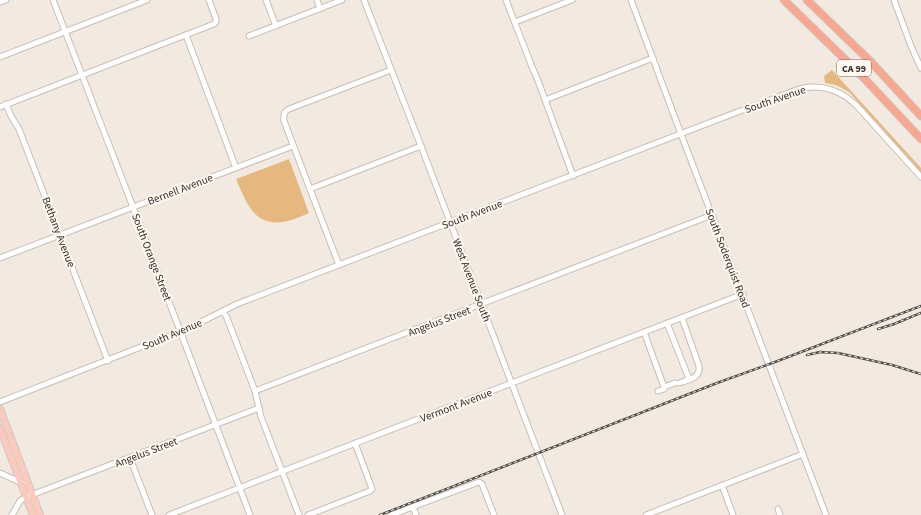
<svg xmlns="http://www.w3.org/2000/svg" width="921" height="515" font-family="'Source Sans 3',sans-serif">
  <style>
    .green { fill: #e6b880 }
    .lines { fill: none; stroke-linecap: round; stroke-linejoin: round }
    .minor-casing { stroke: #c6bfb6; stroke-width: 7 }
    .major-casing { stroke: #c9c9c8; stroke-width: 8 }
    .highway-casing { stroke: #c9c9c8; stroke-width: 9 }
    .minor { stroke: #fff; stroke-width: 5 }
    .major { stroke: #fccabc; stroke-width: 6 }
    .highway { stroke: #faa790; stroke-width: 7 }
    .rail-casing { stroke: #55514d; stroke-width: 2.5 }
    .rail { stroke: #fef8f0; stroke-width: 1; stroke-dasharray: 3; stroke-linecap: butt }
    .labels { text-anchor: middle; stroke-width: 4; stroke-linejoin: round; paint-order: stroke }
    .shield { fill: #fef8f0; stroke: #6e6b66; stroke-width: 1 }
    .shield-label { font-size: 10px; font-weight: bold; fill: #312e2b }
    .street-label { font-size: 11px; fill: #312e2b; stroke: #fef8f0 }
  </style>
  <rect width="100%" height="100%" fill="#f2eae1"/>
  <g class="green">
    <path d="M832 70 921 168V172L849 92 836 85 825 83 824 76Z"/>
    <path d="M289 159 309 213C304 215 298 218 292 220 256 230 248 207 236 179Z"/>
  </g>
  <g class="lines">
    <g class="minor-casing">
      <g id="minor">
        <path d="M53 0 133 207 250 515"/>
        <path d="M266 0 276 26"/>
        <path d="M317 0 320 9"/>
        <path d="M364 0 421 146 562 515"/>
        <path d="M506 0 532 67 537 78 573 176"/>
        <path d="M631 0 681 134 826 515"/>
        <path d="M894 0 911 46 921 68"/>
        <path d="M0 2 6 0"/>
        <path d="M515 22 572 0"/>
        <path d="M186 35 236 168"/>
        <path d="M249 36 342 0"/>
        <path d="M0 57 147 0"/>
        <path d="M545 100 653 58"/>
        <path d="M6 104 11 116 19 129 108 361"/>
        <path d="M0 107 214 24 216 22V19L209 0"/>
        <path d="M310 189 421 146"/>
        <path d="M0 258 293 146"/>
        <path d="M339 265 284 121C283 115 284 111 289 109L391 70"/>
        <path d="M223 311 227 318 255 391 261 417 299 515"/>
        <path d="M667 323 689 379"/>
        <path d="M644 332 664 387V389L658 391"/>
        <path d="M679 383C688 380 701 378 699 366L682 318"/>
        <path d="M664 387 675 383"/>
        <path d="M255 391 712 215"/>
        <path d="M0 402 174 334 187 329 237 304 740 111C752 107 763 103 775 98 784 95 794 90 804 88 824 84 843 92 857 106L921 177"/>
        <path d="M130 458 152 515"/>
        <path d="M0 473 22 483"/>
        <path d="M722 485 733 515"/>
        <path d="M413 507 416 515"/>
        <path d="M778 509 780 515"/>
        <path d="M12 515 20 501 26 497 259 408"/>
        <path d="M169 515 743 294"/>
        <path d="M308 515 370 491 372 489 371 486 355 443"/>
        <path d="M391 515 479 482 482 484 494 515"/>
        <path d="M646 515 803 454"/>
      </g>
    </g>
    <g class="major-casing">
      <g id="major">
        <path d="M0 409 40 515"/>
        <path d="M0 428 33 515"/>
      </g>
    </g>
    <g class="highway-casing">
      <g id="highway">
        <path d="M784 0 862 76 921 139"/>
        <path d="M807 0 871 62 921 116"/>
      </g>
    </g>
    <use href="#minor" class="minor"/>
    <use href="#major" class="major"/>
    <use href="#highway" class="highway"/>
    <g class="rail-casing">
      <g id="rail">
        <path d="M878 329 894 324 921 313"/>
        <path d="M807 355 820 352 838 353 892 365 921 374"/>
        <path d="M380 515 717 383 775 362 921 306"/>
      </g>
    </g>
    <use href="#rail" class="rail"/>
  </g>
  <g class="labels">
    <rect class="shield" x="837" y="60" width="34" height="16" rx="3"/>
    <g class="shield-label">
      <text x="854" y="72">CA 99</text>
    </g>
    <g class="street-label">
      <text transform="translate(775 99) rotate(-19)" y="4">South Avenue</text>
      <text transform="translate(180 189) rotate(-21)" y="4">Bernell Avenue</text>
      <text transform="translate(472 214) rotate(-21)" y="4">South Avenue</text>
      <text transform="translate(59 232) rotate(69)" y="4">Bethany Avenue</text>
      <text transform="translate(152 257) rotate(69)" y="4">South Orange Street</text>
      <text transform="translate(728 258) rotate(69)" y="4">South Soderquist Road</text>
      <text transform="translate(472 280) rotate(69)" y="4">West Avenue South</text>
      <text transform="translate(439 321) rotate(-21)" y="4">Angelus Street</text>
      <text transform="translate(172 334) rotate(-23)" y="4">South Avenue</text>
      <text transform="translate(456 405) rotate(-21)" y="4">Vermont Avenue</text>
      <text transform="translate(146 452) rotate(-21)" y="4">Angelus Street</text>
    </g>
  </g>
</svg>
